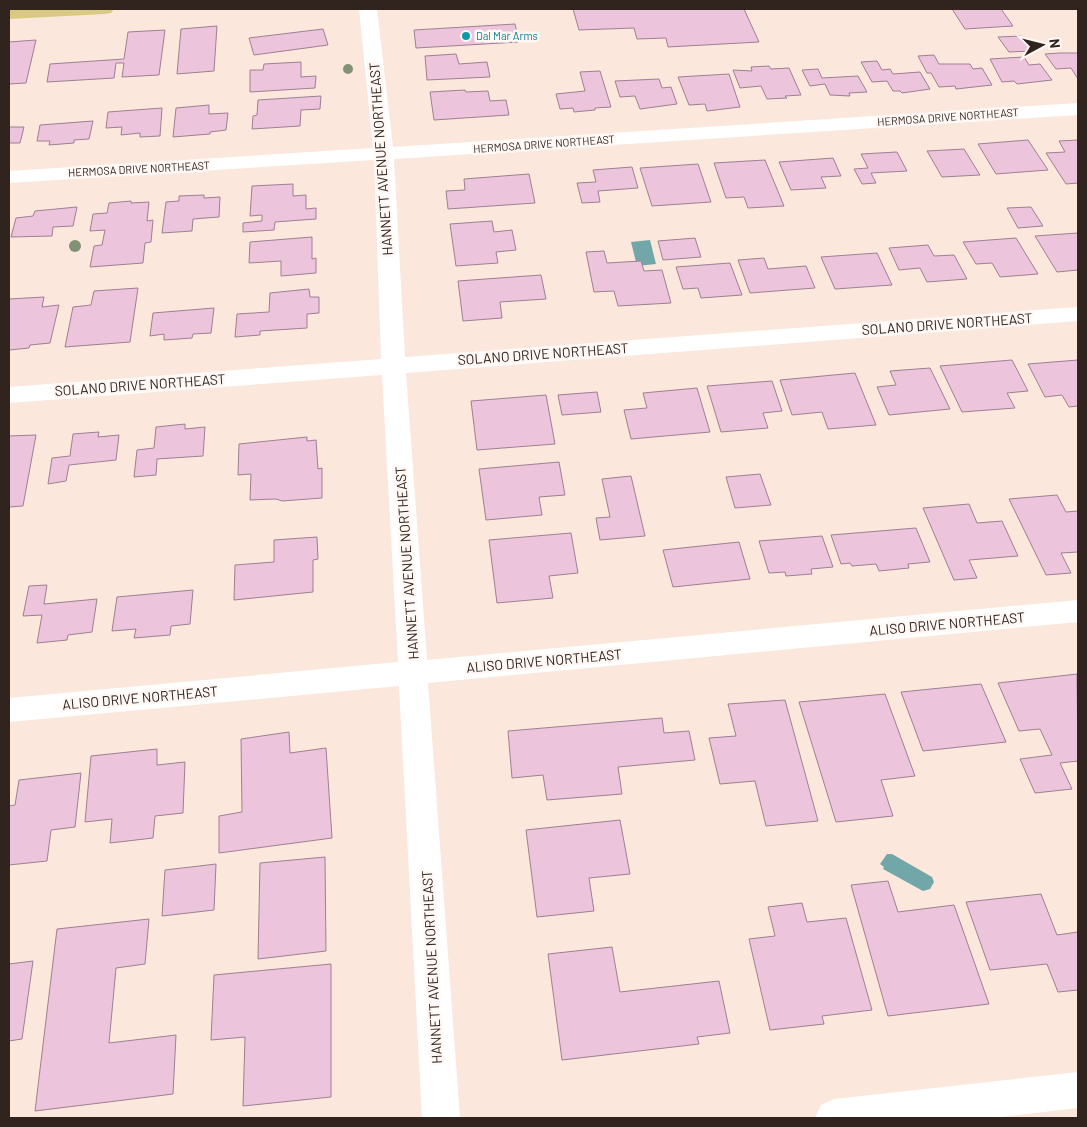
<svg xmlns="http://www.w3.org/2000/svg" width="1087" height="1127" font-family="Barlow,sans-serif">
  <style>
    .water { fill: #72a7a9 }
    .building { fill: #ecc4dc; stroke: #9d8092 }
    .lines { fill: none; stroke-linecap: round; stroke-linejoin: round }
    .minor { fill: #fff; fill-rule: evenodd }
    .major { fill: #d9ca82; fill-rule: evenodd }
    .tree { fill: #819277 }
    .culture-dot { fill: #0f9aa8; stroke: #fff8f4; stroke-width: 2 }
    .labels { text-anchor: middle; stroke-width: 5; stroke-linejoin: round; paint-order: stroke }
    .far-culture-label { font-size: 11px; fill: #0d838f; stroke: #fff8f4; text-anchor: start }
    .far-street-label { font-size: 11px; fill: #31241e; stroke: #fff8f4 }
    .street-label { font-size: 14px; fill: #31241e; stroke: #fff8f4 }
  </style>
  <rect width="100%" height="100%" fill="#fce7dd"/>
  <g class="water">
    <path d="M650 240 656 264 637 266 631 242Z"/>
    <path d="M887 854H892L932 877 934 882 930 889 923 891 883 869 884 867 880 864Z"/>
  </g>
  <g class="building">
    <path d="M573 9H744L759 42 668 47 666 38 637 39 634 28 579 30Z"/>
    <path d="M952 9H1001L1013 26 965 29Z"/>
    <path d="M515 24 519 42 416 48 414 30Z"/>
    <path d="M217 26 214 71 177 74 181 29Z"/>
    <path d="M323 29 328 45 254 55 249 38Z"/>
    <path d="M165 30 159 75 122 77 124 63H116L114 78 47 82 50 64 124 59 128 32Z"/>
    <path d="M1021 36 1032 51 1009 52 998 37Z"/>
    <path d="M36 40 26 83 9 84V42Z"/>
    <path d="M1060 53H1078V79L1071 68 1056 69 1045 54Z"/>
    <path d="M456 54 459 64 487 62 490 77 427 80 425 56Z"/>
    <path d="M934 55 939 64H970L973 69 982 68 992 85 956 89 955 86 939 87 931 73H927L918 56Z"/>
    <path d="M1024 57 1029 65 1040 64 1052 80 1017 84 1014 81 1002 82 990 59Z"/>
    <path d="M877 61 882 70 890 69 893 74 920 72 930 89 902 93 900 91H893L887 81 872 82 861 62Z"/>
    <path d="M301 62V77L316 76 315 88 250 92V70H263L264 64Z"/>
    <path d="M769 66 771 69 789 68 801 95 785 96 787 98 767 99 761 86 740 88 733 70 752 71 751 67Z"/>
    <path d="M818 69 822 78 858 76 867 92 849 93 850 96 830 95 825 84 810 86 802 70Z"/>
    <path d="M600 71 611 107 595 108V110L574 112 573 108 560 109 556 94 585 91 580 72Z"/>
    <path d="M729 74 740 107 707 111 705 104 689 105 678 77Z"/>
    <path d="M659 79 662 88 671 87 677 104 640 109 635 96 620 97 615 81Z"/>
    <path d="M465 90 466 92 488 91 490 101 506 100 509 115 434 120 430 92Z"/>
    <path d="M321 96 320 109 301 110 300 126 252 129 253 116 257 115 258 100Z"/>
    <path d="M209 105V114L228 113 226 130 210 132V134L173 137 176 108Z"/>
    <path d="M162 108 160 136 140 137V133L121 135 122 127 106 128 108 112Z"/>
    <path d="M93 121 89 139 74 140V143L49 145 50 141H37L40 125Z"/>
    <path d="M9 127H24L20 143H9Z"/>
    <path d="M1028 140 1048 170 996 174 978 144Z"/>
    <path d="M1078 140V183L1066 184 1046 153 1065 152 1059 141Z"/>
    <path d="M964 149 980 175 942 177 927 151Z"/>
    <path d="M897 152 907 171 871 173 876 183 862 184 854 169 868 168 861 154Z"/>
    <path d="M833 158 841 176 821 177 826 188 791 190 779 162Z"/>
    <path d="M765 160 784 206 748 208 744 197 726 198 714 163Z"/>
    <path d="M698 164 711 202 652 206 640 168Z"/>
    <path d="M632 167 638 188 598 191 600 202 582 203 577 183 596 182 593 170Z"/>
    <path d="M529 174 535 203 448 209 446 191 465 190 464 179Z"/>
    <path d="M293 184V196L306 195V209L316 208V219L275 222 274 230 243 232V223L262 221V215L250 216 252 186Z"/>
    <path d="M204 195V198L220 197 219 217 193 219 192 231 162 233 166 202 179 201V196Z"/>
    <path d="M131 201V203L149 202 147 221 153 220 151 242 145 243 143 263 90 267 94 246 102 245 105 230 90 231 93 214 107 213 109 203Z"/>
    <path d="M77 207 73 226 53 227 52 236 11 237 16 218 33 216 35 211Z"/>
    <path d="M1031 207 1043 226 1018 228 1007 208Z"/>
    <path d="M492 221 494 232 512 230 516 250 496 252 498 263 456 266 450 224Z"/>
    <path d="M1078 233V270L1057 272 1035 236Z"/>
    <path d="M312 237V259L316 258V273L281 276V261L249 263 250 242Z"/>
    <path d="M695 238 701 257 663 260 658 241Z"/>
    <path d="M1016 238 1038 274 1000 277 992 263 976 264 963 242Z"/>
    <path d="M928 245 934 256 954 255 967 279 927 282 920 268 899 270 889 248Z"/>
    <path d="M604 251 607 263 641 261 644 271 662 270 671 303 618 306 614 291 594 292 586 252Z"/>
    <path d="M877 253 892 285 835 289 821 257Z"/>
    <path d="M764 258 768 269 806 266 815 288 750 293 738 260Z"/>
    <path d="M730 263 742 295 701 298 698 288 683 289 676 267Z"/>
    <path d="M541 275 546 299 500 302 502 318 463 321 458 281Z"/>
    <path d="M138 288 130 342 65 347 73 307 91 305 94 291Z"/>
    <path d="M309 289 310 297H319V313L307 314V328L260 331V335L235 337 237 314 269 312 270 293Z"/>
    <path d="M44 297 42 307 59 305 50 343 30 345 29 348 9 350V299Z"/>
    <path d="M214 308 211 333 193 334 192 338 164 340V334L150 336 153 313Z"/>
    <path d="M1012 360 1028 391 1007 393 1015 408 962 412 940 366Z"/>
    <path d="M1078 360V406L1069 407 1062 395 1045 397 1028 364Z"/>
    <path d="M930 368 950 409 889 415 877 387 896 385 890 371Z"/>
    <path d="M855 373 876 425 828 429 822 412 792 415 780 380Z"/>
    <path d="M772 381 782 411 763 413 768 428 721 432 707 386Z"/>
    <path d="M697 388 710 432 631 439 624 410 647 408 643 393Z"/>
    <path d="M597 392 601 412 562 415 558 395Z"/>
    <path d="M546 395 555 444 477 450 471 401Z"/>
    <path d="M185 424V429L205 427 203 456 157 459 156 475 134 477 137 450 154 448 156 427Z"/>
    <path d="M99 432 98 437 119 435 116 460 69 465 66 481 48 484 52 458 70 456 73 434Z"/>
    <path d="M36 435 23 506 9 507V436Z"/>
    <path d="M307 437V441L316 440 318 469 322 468V498L282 501 276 499 250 500 251 474 238 475 239 444Z"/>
    <path d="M559 462 565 495 539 497 542 515 486 520 479 469Z"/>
    <path d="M760 474 771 505 735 508 726 477Z"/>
    <path d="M631 476 645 536 600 540 596 518 610 517 602 479Z"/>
    <path d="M1057 495 1066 512 1078 511V552L1061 553 1071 573 1046 575 1009 499Z"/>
    <path d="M969 504 977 523 1002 521 1018 556 969 560 977 578 954 580 923 508Z"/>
    <path d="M916 528 930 562 908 564 909 568 879 571 876 564 852 566 850 563 841 564 831 535Z"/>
    <path d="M571 533 578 573 549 576 553 598 497 603 489 540Z"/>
    <path d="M822 536 833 567 811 569 812 574 786 576 785 572 769 573 759 541Z"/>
    <path d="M317 537 318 559 313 560V592L234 600 235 565 274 562V540Z"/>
    <path d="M739 542 750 579 673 587 663 550Z"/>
    <path d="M47 585 44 604 97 599 92 632 68 635 67 640 37 643 42 615 23 616 29 586Z"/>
    <path d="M193 590 190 624 171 626 170 635 134 638 136 629 112 631 117 597Z"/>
    <path d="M1077 674 1078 761 1060 763 1072 789 1035 793 1020 759 1052 755 1040 729 1019 731 998 683Z"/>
    <path d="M981 684 1006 742 923 751 901 692Z"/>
    <path d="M885 694 915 776 881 780 893 816 836 822 799 702Z"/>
    <path d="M785 700 818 821 766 826 755 781 720 784 709 738 736 736 728 704Z"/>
    <path d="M662 718 664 733 689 731 695 760 618 767 622 794 547 800 543 775 512 778 508 731Z"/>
    <path d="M289 732 290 753 326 748 332 838 219 853V816L242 812 241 739Z"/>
    <path d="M157 749V765L185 762 183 813 155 816 153 838 110 843 112 819 85 822 91 756Z"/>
    <path d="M81 773 75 827 51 830 47 861 9 865V806L15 805 19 780Z"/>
    <path d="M620 820 630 874 589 878 594 911 537 917 526 830Z"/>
    <path d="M325 857 326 951 258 959 260 863Z"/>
    <path d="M216 864 214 910 162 916 165 870Z"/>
    <path d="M888 881 898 912 954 905 989 1004 888 1016 851 885Z"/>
    <path d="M1041 894 1057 935 1078 932V990L1058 992 1047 964 990 970 966 902Z"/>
    <path d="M802 903 807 922 846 918 872 1010 822 1016 824 1024 770 1030 749 939 775 936 768 907Z"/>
    <path d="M149 919 145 964 116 968 109 1043 176 1035 173 1094 35 1111 57 929Z"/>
    <path d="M612 947 620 992 719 981 730 1033 697 1037 699 1044 562 1060 548 954Z"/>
    <path d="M33 961 22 1039 9 1041V964Z"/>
    <path d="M331 964V1097L243 1106 245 1037 211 1040 214 975Z"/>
  </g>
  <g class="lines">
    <g class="minor">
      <path d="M359 9H377L393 147 1078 103V115L394 159 405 357 1078 307V321L406 373 427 660 1078 600V622L428 683 460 1118H422L399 686 9 722V698L398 662 382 375 9 403V387L381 359 374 160 9 183V171L373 148Z"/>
      <path d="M1078 1072V1108L993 1118H815L821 1105 834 1099Z"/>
    </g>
    <path class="major" d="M9 9H114L111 13 105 14 9 19Z"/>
  </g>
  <g class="tree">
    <circle cx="348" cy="69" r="5"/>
    <circle cx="75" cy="246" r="6"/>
  </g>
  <circle class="culture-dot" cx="466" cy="36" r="5"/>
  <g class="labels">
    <g class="far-culture-label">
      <text x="476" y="40">Dal Mar Arms</text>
    </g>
    <g class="far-street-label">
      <text transform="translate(948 117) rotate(-4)" y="4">HERMOSA DRIVE NORTHEAST</text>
      <text transform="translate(544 144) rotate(-4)" y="4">HERMOSA DRIVE NORTHEAST</text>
      <text transform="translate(139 169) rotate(-3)" y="4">HERMOSA DRIVE NORTHEAST</text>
    </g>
    <g class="street-label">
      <text transform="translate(381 159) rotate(-94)" y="5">HANNETT AVENUE NORTHEAST</text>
      <text transform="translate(947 324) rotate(-4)" y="5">SOLANO DRIVE NORTHEAST</text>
      <text transform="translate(543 354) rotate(-4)" y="5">SOLANO DRIVE NORTHEAST</text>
      <text transform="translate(140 385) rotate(-4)" y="5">SOLANO DRIVE NORTHEAST</text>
      <text transform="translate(407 563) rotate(-94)" y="5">HANNETT AVENUE NORTHEAST</text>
      <text transform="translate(947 624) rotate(-5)" y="5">ALISO DRIVE NORTHEAST</text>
      <text transform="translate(544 661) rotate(-5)" y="5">ALISO DRIVE NORTHEAST</text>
      <text transform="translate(140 698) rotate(-5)" y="5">ALISO DRIVE NORTHEAST</text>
      <text transform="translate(432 967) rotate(-93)" y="5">HANNETT AVENUE NORTHEAST</text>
    </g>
  </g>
  <rect width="1087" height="1127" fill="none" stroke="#31241e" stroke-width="20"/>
  <g transform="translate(1042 45) rotate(83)" stroke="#fff8f4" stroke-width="4" paint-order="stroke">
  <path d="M0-4L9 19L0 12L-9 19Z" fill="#31241e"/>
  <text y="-8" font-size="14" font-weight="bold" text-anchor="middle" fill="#31241e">N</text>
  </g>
</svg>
